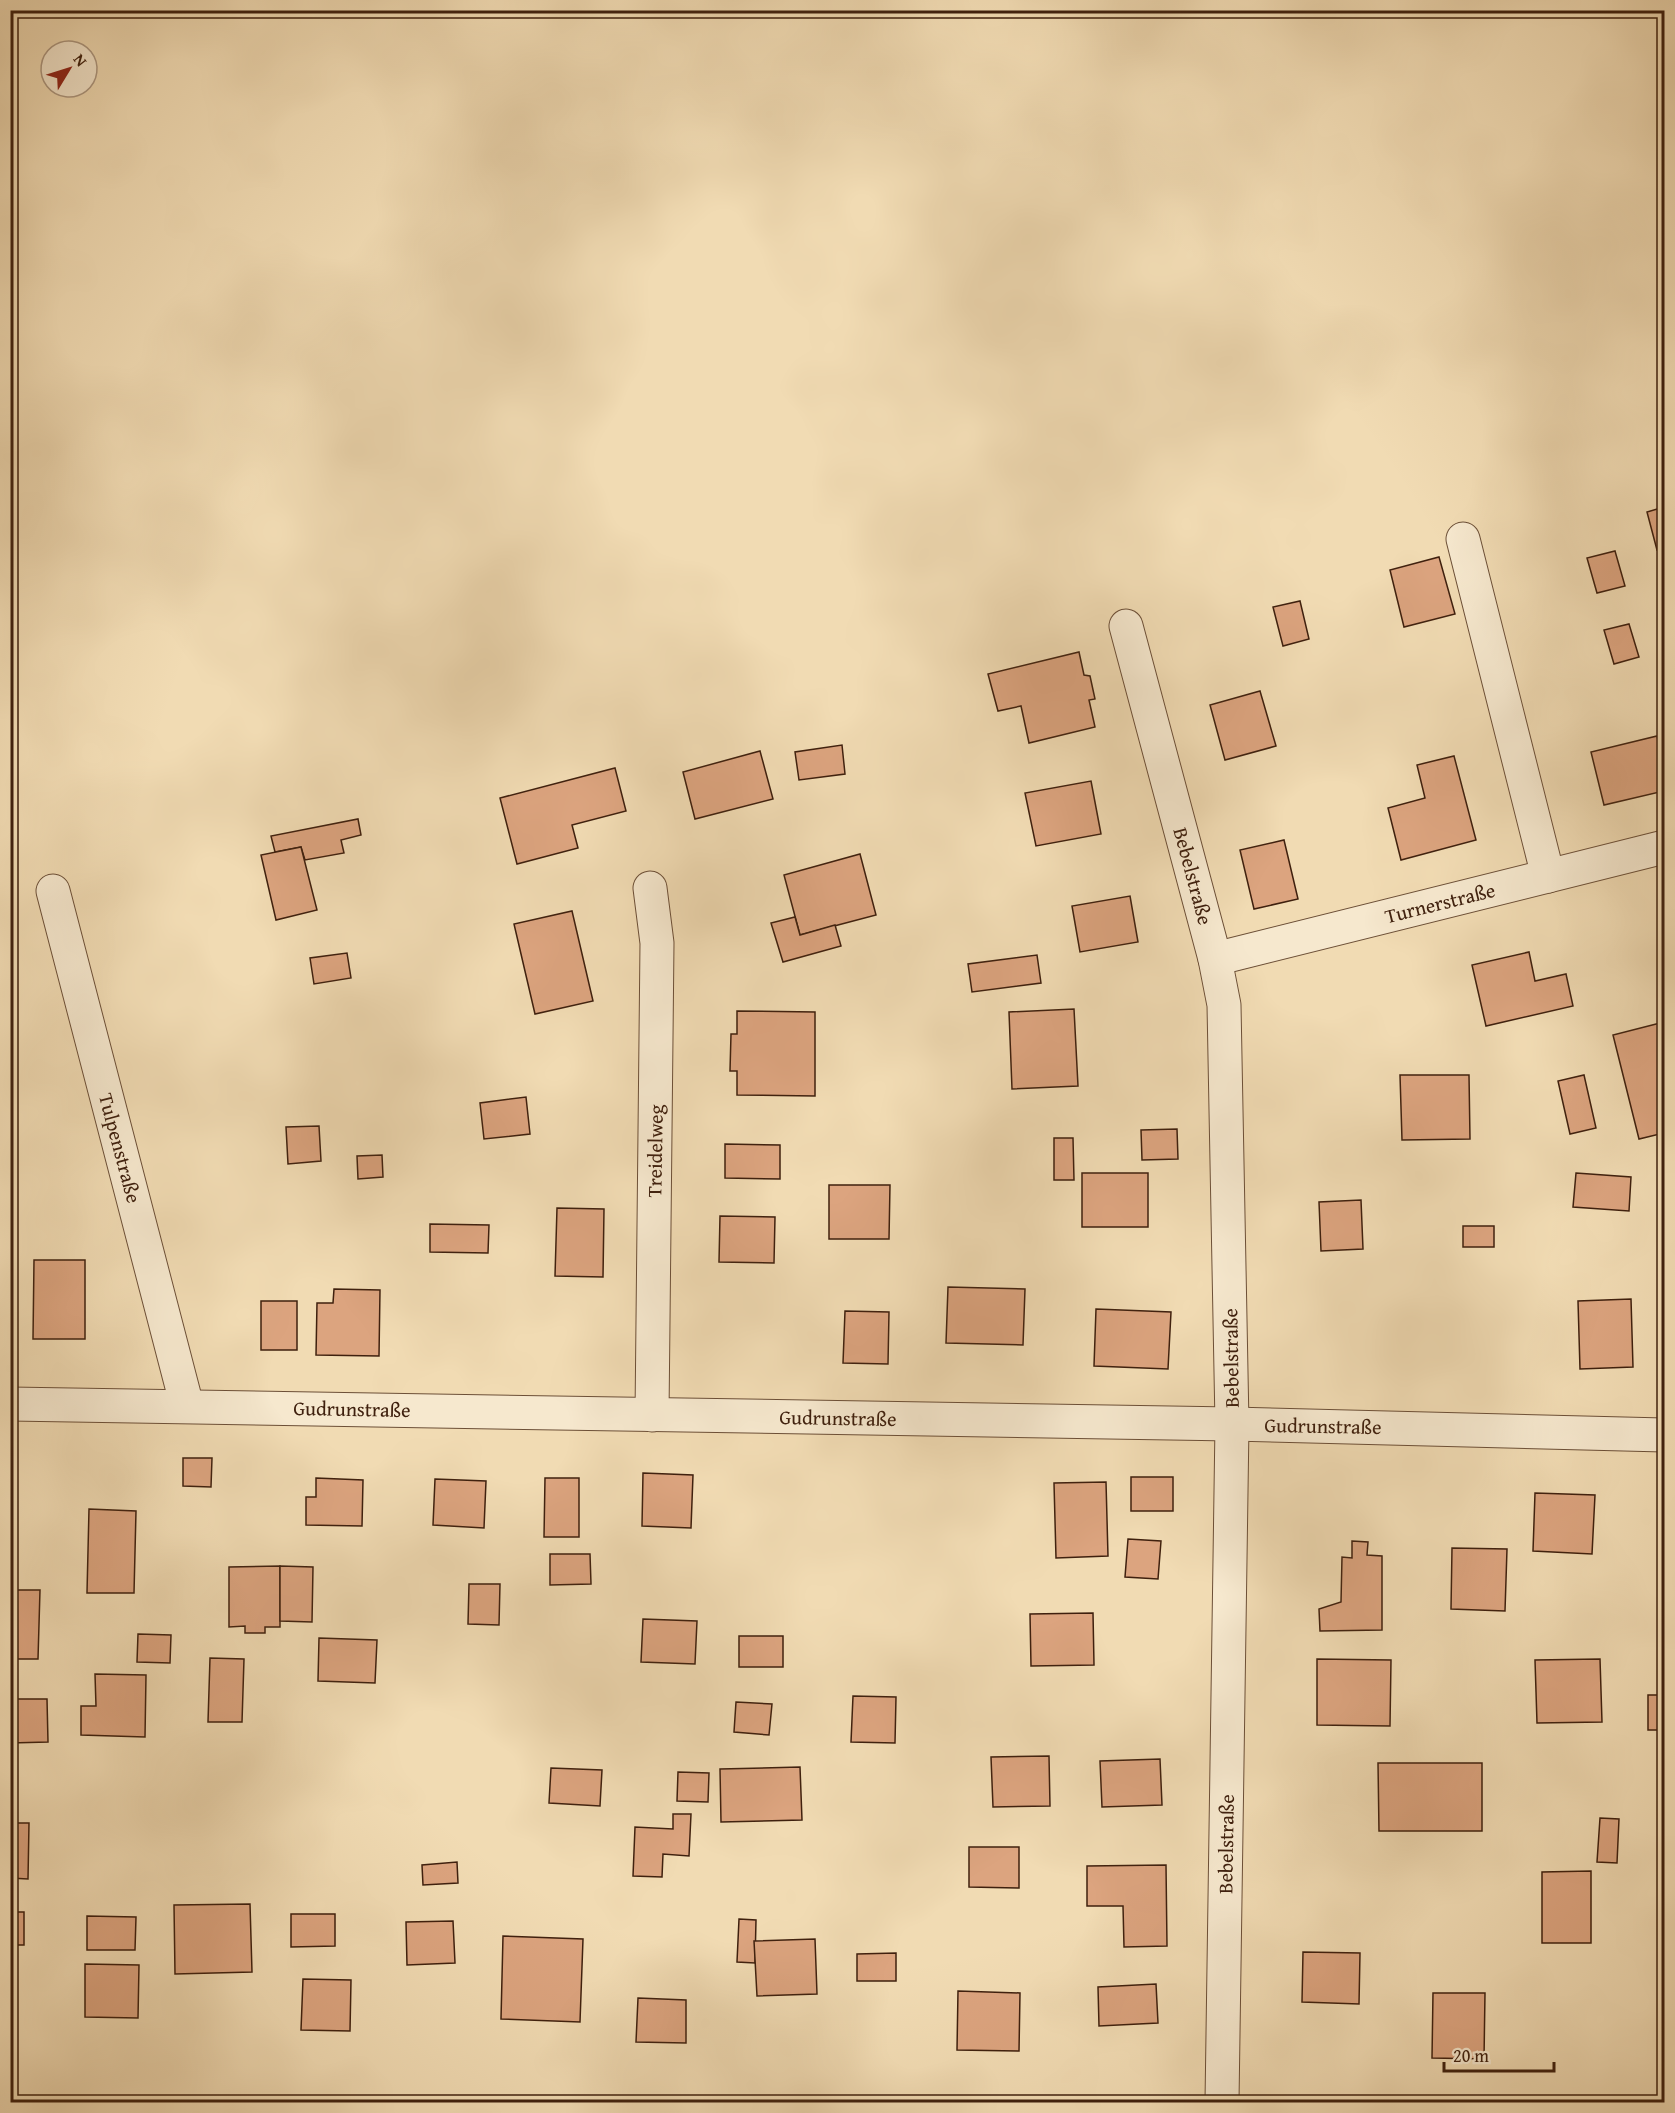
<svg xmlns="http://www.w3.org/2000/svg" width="1675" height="2113" font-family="'Gentium Book Plus',serif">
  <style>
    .building { fill: #dca47f; stroke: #3f200e; stroke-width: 1.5 }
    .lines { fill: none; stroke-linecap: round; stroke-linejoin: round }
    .minor-casing { stroke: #6c4f37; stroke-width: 35 }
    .minor { stroke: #f6e8ce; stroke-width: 33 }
    .labels { text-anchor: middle; stroke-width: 4.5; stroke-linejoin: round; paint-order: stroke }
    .street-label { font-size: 20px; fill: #3f200e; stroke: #f6e8ce }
  </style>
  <rect width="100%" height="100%" fill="#f1dbb3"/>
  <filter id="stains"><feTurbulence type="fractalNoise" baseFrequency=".00333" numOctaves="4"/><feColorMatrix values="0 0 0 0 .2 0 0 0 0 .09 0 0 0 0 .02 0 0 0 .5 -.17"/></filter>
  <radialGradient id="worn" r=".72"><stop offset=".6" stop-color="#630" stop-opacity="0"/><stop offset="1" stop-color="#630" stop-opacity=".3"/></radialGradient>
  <g class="building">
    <path d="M1664 507V548L1657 550 1647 512Z"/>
    <path d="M1615 551 1625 586 1597 593 1587 558Z"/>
    <path d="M1439 557 1455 614 1404 627 1390 570Z"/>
    <path d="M1300 601 1309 639 1283 646 1273 607Z"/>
    <path d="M1629 624 1639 657 1614 664 1604 630Z"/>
    <path d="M1079 652 1084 675 1090 676 1095 699 1089 700 1095 727 1029 743 1021 706 998 711 988 674Z"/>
    <path d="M1260 691 1276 746 1225 760 1210 705Z"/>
    <path d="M1657 736 1664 765V791L1604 805 1591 752Z"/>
    <path d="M842 745 845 774 799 780 795 752Z"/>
    <path d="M760 751 773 799 695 819 683 772Z"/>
    <path d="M1454 756 1476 840 1401 860 1388 808 1425 798 1417 765Z"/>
    <path d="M615 768 626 811 572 825 578 848 517 864 500 798Z"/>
    <path d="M1091 781 1101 834 1036 846 1025 793Z"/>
    <path d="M358 819 361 835 341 840 344 853 305 860 301 847 275 852 271 836Z"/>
    <path d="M1284 840 1298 899 1254 909 1240 850Z"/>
    <path d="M301 847 317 910 276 920 261 855Z"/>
    <path d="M860 854 876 915 800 935 784 875Z"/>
    <path d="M1130 896 1138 942 1080 952 1072 906Z"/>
    <path d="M572 911 593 1001 535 1014 514 924Z"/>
    <path d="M795 917 800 935 835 925 841 946 783 962 771 923Z"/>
    <path d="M1529 952 1535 981 1566 974 1573 1006 1486 1026 1472 965Z"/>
    <path d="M347 953 351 978 314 984 310 958Z"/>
    <path d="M1037 955 1041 983 972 992 968 964Z"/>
    <path d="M1074 1009 1078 1086 1012 1089 1009 1012Z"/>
    <path d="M737 1011 815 1012V1096L737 1095V1071H730L731 1034H737Z"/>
    <path d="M1664 1022V1133L1639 1139 1613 1035Z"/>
    <path d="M1400 1075H1469L1470 1139 1402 1140Z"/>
    <path d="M1584 1075 1596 1128 1570 1134 1558 1081Z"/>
    <path d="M526 1097 530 1134 484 1139 480 1103Z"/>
    <path d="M319 1126 321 1161 288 1164 286 1127Z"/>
    <path d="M1177 1129 1178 1159 1142 1160 1141 1130Z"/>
    <path d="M1054 1138H1073L1074 1180H1054Z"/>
    <path d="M725 1144 780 1145V1179L725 1178Z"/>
    <path d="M382 1155 383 1177 358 1179 357 1156Z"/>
    <rect x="1082" y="1173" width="66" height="54"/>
    <path d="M1576 1173 1631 1177 1629 1211 1573 1207Z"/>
    <path d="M829 1185H890L889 1239H829Z"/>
    <path d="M1361 1200 1363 1249 1321 1251 1319 1202Z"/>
    <path d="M557 1208 604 1209 603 1277 555 1276Z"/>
    <path d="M720 1216 775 1217 774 1263 719 1262Z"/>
    <path d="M430 1224 489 1225 488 1253 430 1252Z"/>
    <rect x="1463" y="1226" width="31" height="21"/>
    <path d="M34 1260H85V1339H33Z"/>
    <path d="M948 1287 1025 1289 1023 1345 946 1343Z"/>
    <path d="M334 1289 380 1290 379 1356 316 1355 317 1303H333Z"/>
    <path d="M1631 1299 1633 1367 1580 1369 1578 1301Z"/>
    <rect x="261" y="1301" width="36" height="49"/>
    <path d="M1096 1309 1171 1312 1168 1369 1094 1366Z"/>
    <path d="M845 1311 889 1312 888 1364 843 1363Z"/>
    <path d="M183 1458H212L211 1487 183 1486Z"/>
    <path d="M643 1473 693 1475 691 1528 642 1526Z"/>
    <rect x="1131" y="1477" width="42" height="34"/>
    <path d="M316 1478 363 1480 362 1526 306 1525V1497H316Z"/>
    <path d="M545 1478H579V1537H544Z"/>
    <path d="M435 1479 486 1481 484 1528 433 1525Z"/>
    <path d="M1106 1482 1108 1556 1056 1558 1054 1483Z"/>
    <path d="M1535 1493 1595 1495 1592 1554 1533 1551Z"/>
    <path d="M89 1509 136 1511 134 1593H87Z"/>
    <path d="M1661 1511H1664V1562H1659Z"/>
    <path d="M1128 1539 1161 1541 1158 1579 1125 1577Z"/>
    <path d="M1352 1541 1368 1542 1367 1555 1382 1556V1630L1320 1631 1319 1609 1341 1602 1342 1557 1352 1558Z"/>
    <path d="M1452 1548 1507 1549 1505 1611 1451 1609Z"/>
    <path d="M550 1554H590L591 1584 550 1585Z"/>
    <path d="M280 1566V1627H265V1633H245V1626L229 1627V1567Z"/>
    <path d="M280 1566 313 1567 312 1622 280 1621Z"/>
    <path d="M469 1584H500L499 1625 468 1624Z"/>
    <path d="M10 1590H40L38 1659H10Z"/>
    <path d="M1093 1613 1094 1665 1031 1666 1030 1614Z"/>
    <path d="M643 1619 697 1621 695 1664 641 1662Z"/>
    <path d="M138 1634 171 1635 170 1663 137 1662Z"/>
    <rect x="739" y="1636" width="44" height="31"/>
    <path d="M319 1638 377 1640 375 1683 318 1681Z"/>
    <path d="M210 1658 244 1659 242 1722H208Z"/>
    <path d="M1317 1659 1391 1660 1390 1726 1317 1725Z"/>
    <path d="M1600 1659 1602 1722 1537 1723 1535 1660Z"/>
    <path d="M95 1674 146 1675 145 1737 81 1735V1706H96Z"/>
    <rect x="1648" y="1695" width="16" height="35"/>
    <path d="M853 1696 896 1697 895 1743 851 1742Z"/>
    <path d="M10 1699H47L48 1742 10 1743Z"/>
    <path d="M736 1702 772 1704 769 1735 734 1732Z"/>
    <path d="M1049 1756 1050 1806 993 1807 991 1757Z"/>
    <path d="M1160 1759 1162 1805 1102 1807 1100 1761Z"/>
    <path d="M1378 1763H1482V1831H1379Z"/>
    <path d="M800 1767 802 1820 721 1822 720 1769Z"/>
    <path d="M551 1768 602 1770 600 1806 549 1803Z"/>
    <path d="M678 1772 709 1773 708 1802 677 1801Z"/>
    <path d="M673 1814H691L689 1856 663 1854 662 1877 633 1876 635 1827 673 1829Z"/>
    <path d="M1600 1818 1619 1819 1617 1863 1597 1862Z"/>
    <path d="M10 1823H29L28 1879 10 1878Z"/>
    <path d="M969 1847H1019V1888L969 1887Z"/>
    <path d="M457 1862 458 1883 423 1885 422 1865Z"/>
    <path d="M1166 1865 1167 1946 1124 1947 1123 1906H1087V1866Z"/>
    <path d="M1591 1871V1943H1542V1872Z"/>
    <path d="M250 1904 252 1972 175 1974 174 1905Z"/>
    <rect x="10" y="1912" width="14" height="33"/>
    <path d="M291 1914H335V1946L291 1947Z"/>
    <path d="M87 1916 136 1917 135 1950H87Z"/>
    <path d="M739 1919 756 1920 755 1963 737 1962Z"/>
    <path d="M453 1921 455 1963 407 1965 406 1922Z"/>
    <path d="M503 1936 583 1939 580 2022 501 2019Z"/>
    <path d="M815 1939 817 1994 757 1996 754 1941Z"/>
    <path d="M1303 1952 1360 1953 1359 2004 1302 2002Z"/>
    <path d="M896 1953V1981H857V1954Z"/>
    <path d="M85 1964 139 1965 138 2018 85 2017Z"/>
    <path d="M303 1979 351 1980 350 2031 301 2030Z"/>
    <path d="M1156 1984 1158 2023 1099 2026 1098 1987Z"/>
    <path d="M958 1991 1020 1993 1019 2051 957 2050Z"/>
    <path d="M1433 1993H1485L1484 2059 1432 2058Z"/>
    <path d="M638 1998 686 2000V2043L636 2042Z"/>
  </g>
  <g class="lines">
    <g class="minor-casing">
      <g id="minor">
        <path d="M1463 539 1548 876"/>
        <path d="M1126 626 1215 959 1224 1005 1232 1424 1222 2102"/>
        <path d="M650 888 657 943 652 1415"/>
        <path d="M53 891 187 1406"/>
        <path d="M1215 959 1664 847"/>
        <path d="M10 1404 1232 1424 1664 1435"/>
      </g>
    </g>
    <use href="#minor" class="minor"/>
  </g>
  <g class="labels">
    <g class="street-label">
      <text transform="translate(1193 876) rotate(75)" y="7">Bebelstraße</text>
      <text transform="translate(1440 903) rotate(-14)" y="7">Turnerstraße</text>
      <text transform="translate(120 1148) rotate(75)" y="7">Tulpenstraße</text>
      <text transform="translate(655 1151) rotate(-89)" y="7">Treidelweg</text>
      <text transform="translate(1231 1358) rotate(-91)" y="7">Bebelstraße</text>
      <text transform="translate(352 1409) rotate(1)" y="7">Gudrunstraße</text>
      <text transform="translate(838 1418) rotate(1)" y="7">Gudrunstraße</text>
      <text transform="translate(1323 1426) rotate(1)" y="7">Gudrunstraße</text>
      <text transform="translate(1226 1844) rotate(-89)" y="7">Bebelstraße</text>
    </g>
  </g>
  <rect width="1675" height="2113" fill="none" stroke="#f1dbb3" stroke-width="36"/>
  <rect x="12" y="12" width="1651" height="2089" fill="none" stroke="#3f200e" stroke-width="3"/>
  <rect x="18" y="18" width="1639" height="2077" fill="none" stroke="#3f200e" stroke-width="1.5"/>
  <g transform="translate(69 69) rotate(52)"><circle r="28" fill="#f6e8ce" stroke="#ad9881" stroke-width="1.5"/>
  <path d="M0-4.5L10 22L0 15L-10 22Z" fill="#8f2418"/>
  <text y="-9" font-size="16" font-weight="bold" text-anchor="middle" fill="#3f200e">N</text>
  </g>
  <path d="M1444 2062v9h110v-9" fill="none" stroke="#3f200e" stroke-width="3"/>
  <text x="1453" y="2062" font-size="18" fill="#3f200e" stroke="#f6e8ce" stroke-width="4.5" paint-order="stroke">20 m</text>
  <rect width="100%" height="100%" filter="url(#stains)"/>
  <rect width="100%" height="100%" fill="url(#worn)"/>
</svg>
